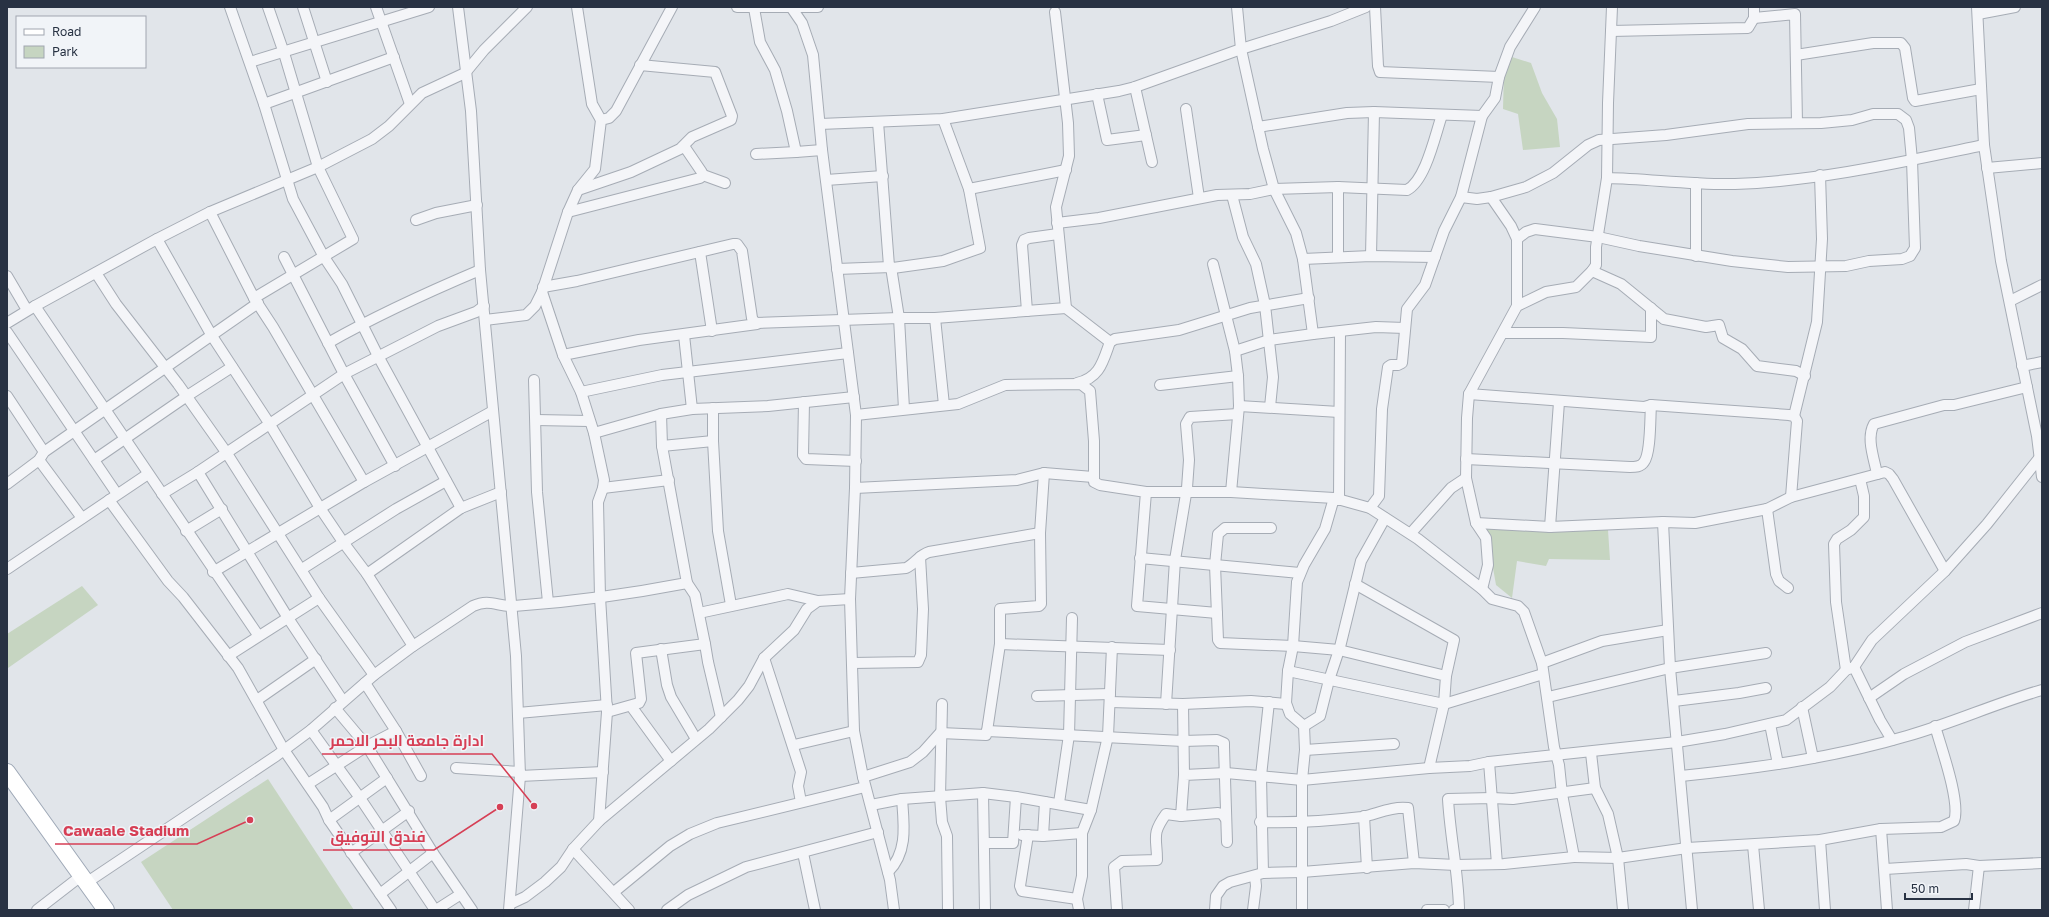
<svg xmlns="http://www.w3.org/2000/svg" width="2049" height="917" font-family="'Golos Text',Cairo,sans-serif">
  <style>
    .green { fill: #c6d5c1 }
    .lines { fill: none; stroke-linecap: round; stroke-linejoin: round }
    .minor-casing { stroke: #a6acb5; stroke-width: 12 }
    .primary-casing { stroke: #9fa9b7; stroke-width: 18 }
    .minor { stroke: #f4f5f8; stroke-width: 10 }
    .primary { stroke: #fff; stroke-width: 16 }
    .leader { fill: none; stroke: #d63f55; stroke-width: 1.5 }
    .callout-dot { fill: #d63f55; stroke: #f1f4f8; stroke-width: 1.5 }
    .callout-label { font-size: 15px; text-anchor: middle; font-weight: bold; fill: #d63f55; stroke: #f1f4f8; stroke-width: 3; stroke-linejoin: round; paint-order: stroke }
  </style>
  <rect width="100%" height="100%" fill="#e1e5ea"/>
  <g class="green">
    <path d="M1512 57 1531 63 1542 93 1557 119 1560 147 1523 150 1518 114 1503 109 1504 71Z"/>
    <path d="M1486 528 1608 530 1610 560 1549 559 1546 566 1517 561 1512 598 1496 585Z"/>
    <path d="M82 586 98 605 8 668 7 634Z"/>
    <path d="M268 779 354 910H173L141 862Z"/>
  </g>
  <g class="lines">
    <g class="minor-casing">
      <g id="minor">
        <path d="M230 7 264 104 293 199 324 257 342 284 378 356 461 508"/>
        <path d="M303 7 327 82"/>
        <path d="M376 7 410 104"/>
        <path d="M458 7 471 111 480 270 516 656 520 776 509 910"/>
        <path d="M577 7 592 104 601 120"/>
        <path d="M737 7H818"/>
        <path d="M791 7 802 23 813 55 822 150 856 415 855 488 850 599 854 731 863 777 890 880 894 910"/>
        <path d="M1237 7 1241 49 1263 149 1274 189 1296 233 1303 259 1313 334"/>
        <path d="M1375 7 1378 66 1380 72 1499 77"/>
        <path d="M1754 7V18L1795 14 1797 123"/>
        <path d="M1977 7 1984 145 2001 261 2037 436 2042 477"/>
        <path d="M754 8 760 42 775 70 787 111 796 152 822 150"/>
        <path d="M1978 14 2015 7"/>
        <path d="M1611 31 1748 28 1754 18"/>
        <path d="M1796 55 1873 43H1901L1905 48 1913 98 1915 101 1981 89"/>
        <path d="M250 62 429 7"/>
        <path d="M1135 87 1152 162"/>
        <path d="M1097 94 1107 140 1146 135"/>
        <path d="M264 104 394 57"/>
        <path d="M1186 109 1199 198"/>
        <path d="M878 122 889 266"/>
        <path d="M820 124 943 119 1119 91 1135 87 1241 49 1331 21 1366 7"/>
        <path d="M1258 127 1347 113 1374 112 1482 116"/>
        <path d="M756 154 796 152"/>
        <path d="M1987 168 2042 163"/>
        <path d="M703 175 725 183"/>
        <path d="M1607 178C1650 179 1692 185 1735 184 1819 181 1902 162 1984 145"/>
        <path d="M826 180 883 176"/>
        <path d="M1338 187V257"/>
        <path d="M969 189 1066 170"/>
        <path d="M578 190 631 172 680 149 692 137 731 120 732 116 715 72 640 65"/>
        <path d="M1232 195 1243 237 1256 264 1265 305 1273 377 1270 407"/>
        <path d="M1461 197 1477 199 1491 197 1526 187 1553 173 1588 145 1599 140 1666 135 1748 124 1821 123 1852 120 1873 114H1898L1906 120 1909 128 1912 160 1915 248 1910 256 1902 259 1869 261 1846 266 1788 267 1732 261 1639 246 1598 237 1535 229 1526 232 1517 239"/>
        <path d="M1491 197 1511 226 1517 239V306"/>
        <path d="M210 212 254 298 273 327 364 482"/>
        <path d="M568 212 700 178 703 175 701 171 684 146"/>
        <path d="M416 220 436 213 477 205"/>
        <path d="M1057 223 1099 218 1217 195 1250 194 1274 189 1338 187 1407 190C1426 180 1435 135 1442 115"/>
        <path d="M157 239 212 336 269 423 320 508 343 542 367 574 413 646"/>
        <path d="M700 252 712 331"/>
        <path d="M1371 256 1374 112"/>
        <path d="M1696 256V183"/>
        <path d="M284 257 344 374 395 466"/>
        <path d="M1303 259 1371 256 1435 257"/>
        <path d="M1213 264 1235 351 1238 376 1239 406 1231 492"/>
        <path d="M893 268 943 261 980 248 969 189 943 119"/>
        <path d="M837 269 891 267 899 318H935L1066 308 1056 207 1069 156 1068 123 1055 12"/>
        <path d="M1592 271 1621 284 1664 319 1706 327 1719 325 1723 338 1742 349 1757 366 1796 371 1805 376"/>
        <path d="M96 273 116 304 178 384 226 452 319 598 374 675"/>
        <path d="M7 276 27 310"/>
        <path d="M543 287 577 281 733 244H737L742 251 752 318 755 323 899 318 904 409"/>
        <path d="M542 292 563 355 581 392 594 433 604 480 603 488 598 502 600 597 607 712 599 821"/>
        <path d="M254 298 353 239 318 167 284 53 268 7"/>
        <path d="M2010 301 2042 285"/>
        <path d="M35 306 258 635"/>
        <path d="M1066 308 1110 342"/>
        <path d="M1027 311 1022 245 1024 240 1029 238 1058 234"/>
        <path d="M935 318 944 405"/>
        <path d="M485 320 526 315 535 306 542 292 568 212 578 190 595 169 601 120 609 118 616 111 672 7"/>
        <path d="M7 323 35 306 157 239 210 212 318 167 372 139 389 126 422 93 465 73 484 50 527 7"/>
        <path d="M7 332 117 494"/>
        <path d="M1504 333H1563L1651 337V308"/>
        <path d="M684 335 692 409"/>
        <path d="M328 343C377 315 428 292 480 270"/>
        <path d="M1235 351 1269 340 1313 334 1376 327 1405 328"/>
        <path d="M563 355 639 340 757 324"/>
        <path d="M2022 366 2042 362"/>
        <path d="M534 380 537 492 548 602"/>
        <path d="M1077 383C1100 378 1103 361 1110 342L1115 339 1179 330 1250 308 1309 298"/>
        <path d="M1160 385 1238 376"/>
        <path d="M581 392 662 375 848 353"/>
        <path d="M1469 394 1644 407 1651 405 1789 415 1794 416 1797 421 1791 497"/>
        <path d="M7 396 44 452"/>
        <path d="M804 402 803 455 806 459 856 461"/>
        <path d="M1239 406 1339 412"/>
        <path d="M713 408V441L718 531 731 605"/>
        <path d="M856 415 958 404 1005 385 1081 384 1090 391 1094 441V482L1100 485 1146 492 1137 606 1217 613"/>
        <path d="M1794 416 1817 322 1822 239 1820 175"/>
        <path d="M536 420 589 421"/>
        <path d="M594 433 661 414 692 409 768 406 854 397"/>
        <path d="M662 446 713 441"/>
        <path d="M1466 459 1630 467C1635 467 1641 467 1644 462 1651 453 1650 417 1651 405"/>
        <path d="M39 460 82 518"/>
        <path d="M94 460 187 396 232 367"/>
        <path d="M198 472 344 374 438 326 476 312 484 306"/>
        <path d="M1877 474C1874 458 1866 438 1874 424L1944 405H1954L2027 387"/>
        <path d="M1466 478 1476 523 1486 538 1488 565 1482 589"/>
        <path d="M7 484 39 460 44 452 258 303"/>
        <path d="M603 488 669 480"/>
        <path d="M855 488 1017 480 1044 473 1093 477"/>
        <path d="M1146 492H1231L1334 498"/>
        <path d="M162 494 198 472 288 618 343 701"/>
        <path d="M1339 499 1340 332"/>
        <path d="M109 500 168 581 183 597 238 668 284 750 323 807 329 820 391 910"/>
        <path d="M1370 508 1379 496 1382 409 1388 367 1391 365H1398L1402 363 1407 309 1425 285 1444 231 1461 197 1482 116 1495 98 1499 77 1510 47 1535 7"/>
        <path d="M1767 509 1776 574 1779 581 1788 588"/>
        <path d="M1663 522 1670 668 1692 910"/>
        <path d="M1476 523 1550 527 1663 522 1695 523 1767 509 1791 497 1885 472 1889 474 1893 479 1945 571"/>
        <path d="M1550 527 1559 402"/>
        <path d="M1271 528H1225L1218 534 1215 565 1218 640 1220 643 1293 646 1339 650 1446 676 1444 704 1429 768"/>
        <path d="M186 531 222 509"/>
        <path d="M1411 533 1451 488 1466 478 1467 418 1469 394 1517 306 1546 292 1576 287 1592 271 1596 265V247L1607 178 1608 103 1612 7"/>
        <path d="M1140 558 1300 573"/>
        <path d="M7 569 148 474"/>
        <path d="M302 569 396 509 446 481"/>
        <path d="M213 572 364 482 493 411"/>
        <path d="M851 573 906 568C915 564 919 555 929 552L1040 533"/>
        <path d="M367 574 461 508 501 492"/>
        <path d="M1355 584 1454 640 1446 676"/>
        <path d="M699 613 788 594 818 601"/>
        <path d="M705 644 708 662 721 717"/>
        <path d="M1000 644 1170 650"/>
        <path d="M661 649 667 685 671 697 696 739"/>
        <path d="M228 656 319 598"/>
        <path d="M764 658 801 772 798 786 801 802"/>
        <path d="M852 663 918 662 921 655 923 609 920 557"/>
        <path d="M1542 663 1602 641 1668 630"/>
        <path d="M1854 667 1880 720 1892 740"/>
        <path d="M1846 670 1836 602 1834 544 1837 539 1851 530 1864 517V496L1860 479"/>
        <path d="M1288 671 1444 704 1543 674"/>
        <path d="M365 683 396 731 421 776"/>
        <path d="M1037 696 1110 694"/>
        <path d="M1548 697 1670 668 1766 653"/>
        <path d="M1869 698 1904 674 1965 642 2042 613"/>
        <path d="M257 700 316 659"/>
        <path d="M1674 701 1739 693 1766 688"/>
        <path d="M1110 702 1183 704 1251 701 1286 704"/>
        <path d="M942 704 940 797 942 822 947 836 948 910"/>
        <path d="M1166 704 1175 560 1187 488 1189 460 1186 424 1190 417 1238 414"/>
        <path d="M1183 704 1184 775"/>
        <path d="M631 706 671 761"/>
        <path d="M1802 707 1813 758"/>
        <path d="M335 708 367 746 433 853 472 910"/>
        <path d="M607 712 639 703 641 699 636 653 705 644 695 595 687 583"/>
        <path d="M518 713 607 705"/>
        <path d="M1770 724 1778 764"/>
        <path d="M1304 726 1320 716 1329 680 1340 647 1361 561 1385 518"/>
        <path d="M311 730 360 798 435 910"/>
        <path d="M987 731 1000 644V609L1039 606 1041 604 1040 533 1044 473"/>
        <path d="M794 745 854 731"/>
        <path d="M1305 750 1394 744"/>
        <path d="M1591 753 1595 788 1608 814 1618 858 1623 910"/>
        <path d="M1489 762 1497 864"/>
        <path d="M456 768 520 772"/>
        <path d="M520 776 603 772"/>
        <path d="M1681 776C1757 768 1833 758 1907 736 1953 723 1996 703 2042 690"/>
        <path d="M863 777 910 762 923 752 940 733 986 735 987 731 1183 741 1217 740 1224 743V747L1227 842"/>
        <path d="M308 784 367 746 396 731"/>
        <path d="M983 793 985 910"/>
        <path d="M1059 803 1069 735 1072 618"/>
        <path d="M871 805 902 799 983 793 1016 797 1091 810 1082 833V876L1077 899 1079 910"/>
        <path d="M1091 810 1108 736 1112 647"/>
        <path d="M1181 816 1218 813 1222 814 1226 819"/>
        <path d="M1364 816 1367 868"/>
        <path d="M329 820 387 778"/>
        <path d="M1260 822C1295 823 1328 821 1362 817 1377 814 1392 806 1408 808L1414 863"/>
        <path d="M1881 829 1887 910"/>
        <path d="M1022 835 1043 836 1082 833"/>
        <path d="M1028 835 1020 886 1022 891 1077 899"/>
        <path d="M1043 836 1045 802"/>
        <path d="M1820 840 1825 910"/>
        <path d="M984 843H1013L1016 797"/>
        <path d="M1753 845 1759 910"/>
        <path d="M573 849 629 910"/>
        <path d="M351 853 409 811"/>
        <path d="M803 853 815 910"/>
        <path d="M1885 869 1966 864 1979 866 2042 863"/>
        <path d="M888 872C908 852 904 825 902 799"/>
        <path d="M1263 873 1261 776 1269 702"/>
        <path d="M86 883 276 756 311 730 374 675 413 646 473 606C490 598 498 607 514 606 572 602 630 594 687 583L662 446 661 414"/>
        <path d="M614 892 670 846 690 834 717 823 865 787"/>
        <path d="M380 894 433 853"/>
        <path d="M510 904 525 897 545 882 561 867 573 849 599 821 709 729 738 700 749 686 764 658 794 630 807 609 818 601 850 599"/>
        <path d="M37 910 81 876"/>
        <path d="M436 910 461 894"/>
        <path d="M667 910 688 895 746 867 878 832"/>
        <path d="M1117 910 1114 867 1122 861 1157 860C1157 837 1151 835 1166 814L1181 816 1184 775 1226 773 1302 780 1429 768 1470 766 1489 762 1677 742 1725 734 1786 720 1830 687 1846 670 1854 667 1872 640 1945 571 1987 524 2040 457"/>
        <path d="M1215 910 1216 896 1223 886 1230 882 1263 873 1302 872 1414 863 1456 865 1504 864 1574 857"/>
        <path d="M1253 910 1256 886 1255 876"/>
        <path d="M1302 910V780L1305 750 1304 726 1290 714 1286 703 1288 671 1293 646 1297 582 1304 565 1325 529 1334 498 1370 508 1418 539 1482 589 1492 599 1518 606 1524 612 1542 663 1554 747 1559 765 1562 794 1574 857 1618 858 1687 848 1820 840 1881 829 1941 827 1954 821C1961 803 1941 747 1935 726"/>
        <path d="M1427 910H1444"/>
        <path d="M1454 910 1459 908C1458 871 1450 835 1448 799L1492 798 1513 799 1595 788"/>
        <path d="M1974 910 1979 866"/>
      </g>
    </g>
    <g class="primary-casing">
      <path id="primary" d="M7 772 106 910"/>
    </g>
    <use href="#minor" class="minor"/>
    <use href="#primary" class="primary"/>
  </g>
  <path class="leader" d="M534 806L492 754H322M250 820L197 844H55M500 807L434 850H323"/>
  <g class="callout-dot">
    <circle cx="534" cy="806" r="4"/>
    <circle cx="250" cy="820" r="4"/>
    <circle cx="500" cy="807" r="4"/>
  </g>
  <g class="callout-label">
    <text x="407" y="746">ادارة جامعة البحر الاحمر</text>
    <text x="126" y="836">Cawaale Stadium</text>
    <text x="378" y="842">فندق التوفيق</text>
  </g>
  <rect width="2049" height="917" fill="none" stroke="#283243" stroke-width="16"/>
  <rect x="16" y="16" width="130" height="52" fill="#f1f4f8" stroke="#a1a6b0"/>
  <rect x="24" y="29" width="20" height="6" fill="#ffffff" stroke="#a1a6b0"/>
  <text x="52" y="36" font-size="12" fill="#283243">Road</text>
  <rect x="24" y="46" width="20" height="12" fill="#c6d5c1" stroke="#a1a6b0"/>
  <text x="52" y="56" font-size="12" fill="#283243">Park</text>
  <path d="M1905 893v6h67v-6" fill="none" stroke="#283243" stroke-width="2"/>
  <text x="1911" y="893" font-size="12" fill="#283243" stroke="#f1f4f8" stroke-width="3" paint-order="stroke">50 m</text>
</svg>
